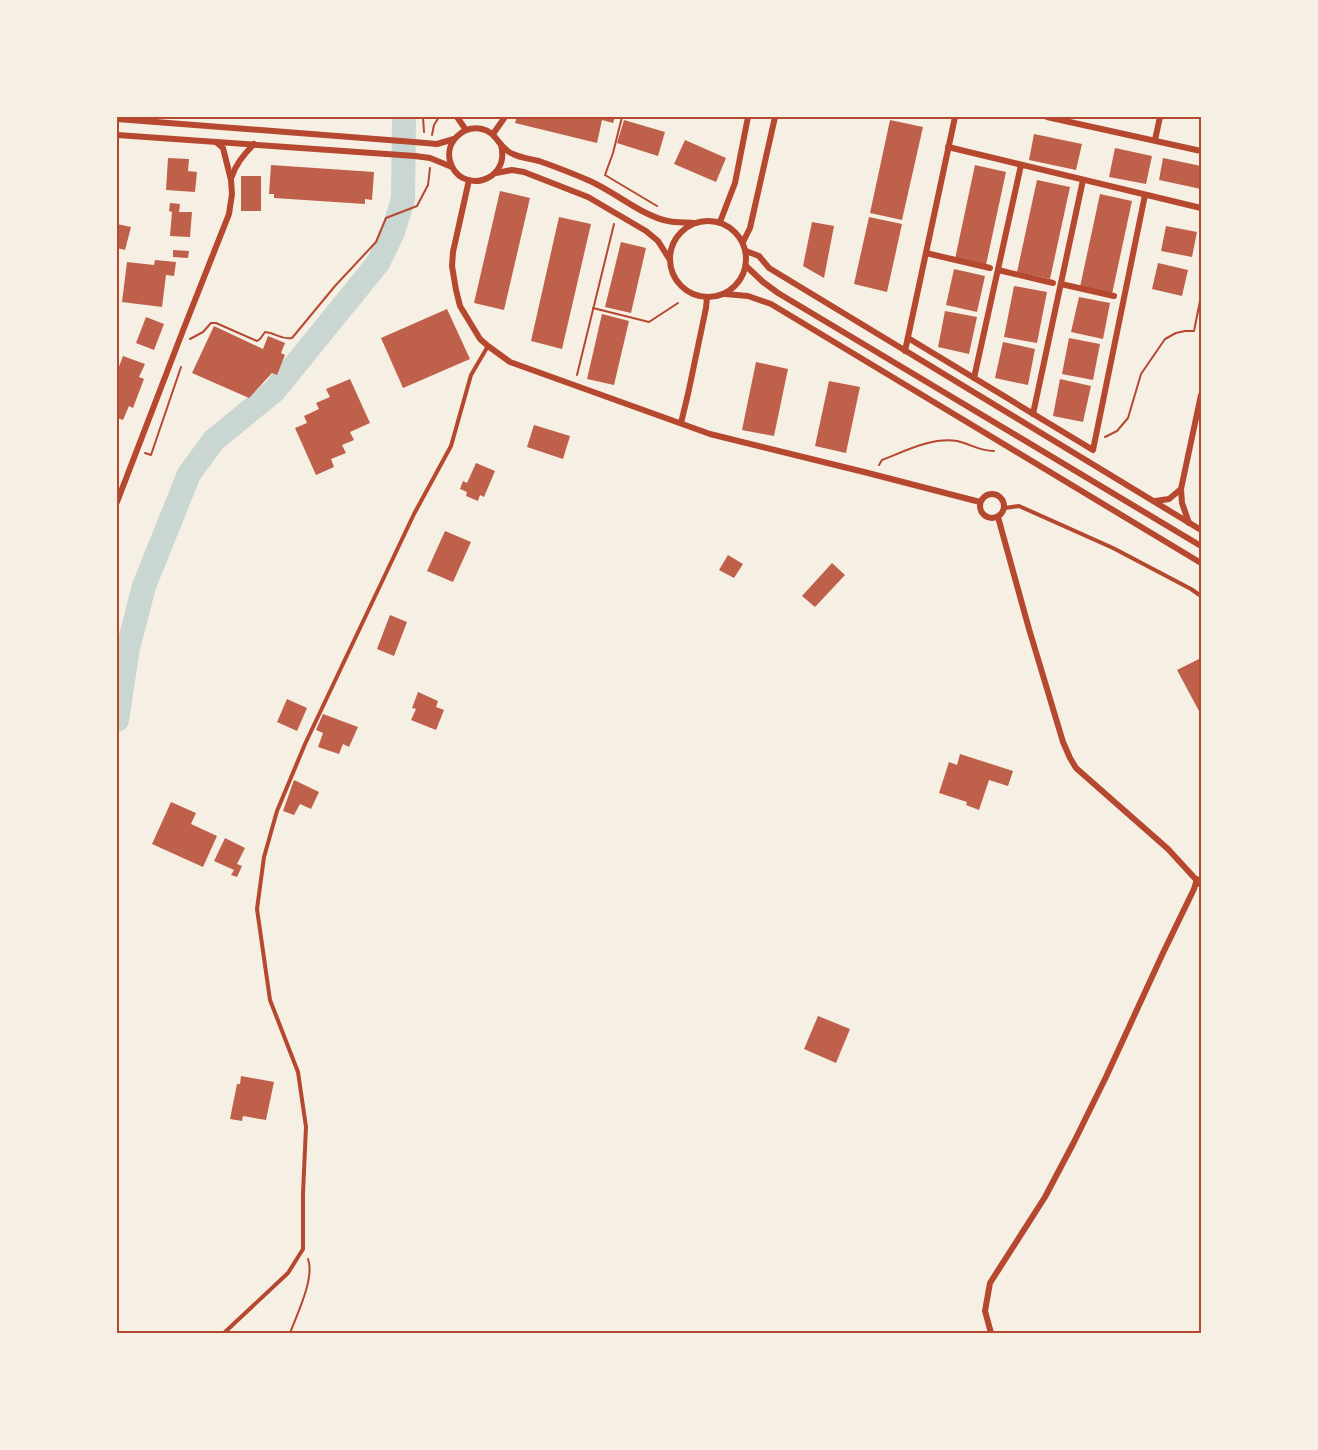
<svg xmlns="http://www.w3.org/2000/svg" width="1318" height="1450" font-family="Poppins,sans-serif">
  <style>
    .lines { fill: none; stroke-linecap: round; stroke-linejoin: round }
    .river { stroke: #c9d6d2; stroke-width: 24 }
    .building { fill: #bf614a }
    .path { stroke: #b5482f; stroke-width: 2 }
    .service { stroke: #b5482f; stroke-width: 4 }
    .minor { stroke: #b5482f; stroke-width: 6 }
    .neatline { fill: none; stroke: #b5482f; stroke-width: 2 }
  </style>
  <rect width="100%" height="100%" fill="#f6efe4"/>
  <g class="lines">
    <path class="river" d="M117 720 128 648 144 586 189 474 214 440 274 391 378 263 393 232 403 199 404 117"/>
  </g>
  <g class="building">
    <path d="M517 117H615L613 123 602 120 597 143 515 123Z"/>
    <path d="M624 120 665 132 658 156 617 143Z"/>
    <path d="M890 120 923 127 902 220 870 213Z"/>
    <path d="M1034 134 1082 144 1076 170 1029 160Z"/>
    <path d="M685 140 726 158 716 182 674 164Z"/>
    <path d="M1115 148 1152 156 1146 184 1109 177Z"/>
    <path d="M168 158 189 159 188 171 197 172 195 192 166 190Z"/>
    <path d="M1163 158 1201 166V189L1159 180Z"/>
    <path d="M271 165 374 172 372 200 365 199V204L274 198V194H269Z"/>
    <path d="M975 165 1006 172 986 265 955 259Z"/>
    <rect x="241" y="176" width="20" height="35"/>
    <path d="M1037 180 1070 187 1050 279 1017 272Z"/>
    <path d="M500 191 530 198 504 310 474 303Z"/>
    <path d="M1100 194 1132 201 1112 294 1080 287Z"/>
    <path d="M170 203 180 204 179 212H192L190 237 170 236 172 212 169 211Z"/>
    <path d="M559 217 591 224 562 349 531 341Z"/>
    <path d="M869 217 902 224 887 292 854 284Z"/>
    <path d="M812 222 834 226 824 278 803 266Z"/>
    <path d="M117 224 131 227 125 250 117 248Z"/>
    <path d="M1166 226 1197 232 1192 257 1161 251Z"/>
    <path d="M621 242 646 248 631 313 605 307Z"/>
    <path d="M173 250 189 251 188 258 173 257Z"/>
    <path d="M155 260 176 262 174 276 166 275 162 307 122 302 127 262 154 265Z"/>
    <path d="M1158 263 1188 270 1182 296 1152 289Z"/>
    <path d="M954 269 985 276 977 312 946 305Z"/>
    <path d="M1014 286 1047 292 1037 343 1004 337Z"/>
    <path d="M1079 297 1110 303 1103 339 1071 332Z"/>
    <path d="M447 309 470 359 403 388 381 338Z"/>
    <path d="M945 311 977 317 969 354 938 347Z"/>
    <path d="M602 314 629 321 614 385 587 379Z"/>
    <path d="M146 317 164 324 154 350 136 343Z"/>
    <path d="M214 326 263 349 268 336 285 343 281 353 285 355 277 375 272 373 249 398 192 373Z"/>
    <path d="M1069 338 1100 344 1093 380 1062 374Z"/>
    <path d="M1003 342 1035 349 1028 385 995 378Z"/>
    <path d="M123 356 145 364 139 377 144 379 133 408 129 406 123 420 117 418V372Z"/>
    <path d="M756 362 788 369 774 436 742 430Z"/>
    <path d="M350 379 370 423 350 432 354 440 342 445 346 453 331 459 334 467 316 475 295 428 307 423 304 416 319 409 316 403 330 397 326 389Z"/>
    <path d="M1060 379 1091 386 1083 422 1053 416Z"/>
    <path d="M829 381 860 387 846 453 815 446Z"/>
    <path d="M534 425 570 436 563 459 527 447Z"/>
    <path d="M476 463 495 471 484 497 480 495 478 501 466 496 467 492 460 489 463 481 467 483Z"/>
    <path d="M445 531 471 542 453 582 427 571Z"/>
    <path d="M728 555 743 564 734 578 719 570Z"/>
    <path d="M832 563 845 575 815 607 802 596Z"/>
    <path d="M390 615 407 622 394 656 377 649Z"/>
    <path d="M1201 658V709L1199 711 1177 670Z"/>
    <path d="M418 692 438 701 436 707 444 710 436 730 411 720 416 709 412 708Z"/>
    <path d="M287 699 307 708 297 731 277 722Z"/>
    <path d="M323 714 358 727 349 747 343 744 339 754 318 747 323 733 316 730Z"/>
    <path d="M960 754 1013 771 1008 786 989 780 979 810 966 805 967 802 939 793 949 762 957 765Z"/>
    <path d="M294 780 319 792 311 809 300 804 294 815 283 811Z"/>
    <path d="M171 802 196 813 191 824 217 836 203 867 152 844Z"/>
    <path d="M225 838 245 848 237 864 242 866 237 877 231 875 234 870 214 861Z"/>
    <path d="M818 1016 850 1029 836 1063 804 1049Z"/>
    <path d="M241 1076 274 1082 266 1120 243 1116 242 1121 230 1119 237 1084H240Z"/>
  </g>
  <g class="lines">
    <g class="path">
      <path d="M423 117 424 132"/>
      <path d="M622 117 613 153 605 175 657 206"/>
      <path d="M432 135 434 125 439 117"/>
      <path d="M593 308 649 322 678 303"/>
      <path d="M190 339 203 332 211 323H216L257 341 260 339 265 332C276 333 281 340 292 338L335 286 376 242 386 218 417 206 428 185 430 168"/>
      <path d="M577 375 614 224"/>
      <path d="M1105 437 1117 431 1128 418 1141 374 1165 339 1176 333 1185 331H1194L1201 296"/>
      <path d="M145 453 151 455 152 452 181 367"/>
      <path d="M879 465 882 460C905 451 932 437 957 441 971 444 978 451 994 451"/>
      <path d="M290 1333C297 1314 315 1278 308 1259"/>
    </g>
    <g class="service">
      <path d="M1005 508 1019 506 1113 548 1191 589 1201 596"/>
      <path d="M224 1333 288 1273 303 1249V1193L306 1127 298 1072 270 1000 257 909 264 857 277 811 305 744 414 514 451 446 471 375 488 346"/>
    </g>
    <g class="minor">
      <path d="M457 117 466 130"/>
      <path d="M1047 117 1201 151"/>
      <path d="M117 119 414 142 437 144 454 139"/>
      <path d="M493 134 505 117"/>
      <path d="M117 135 415 156 430 158 452 167"/>
      <path d="M1155 140 1160 117"/>
      <path d="M501 145C511 183 459 195 450 161 445 142 463 125 482 129 497 132 499 149 513 154 521 158 531 159 539 161 556 167 574 174 590 181 615 192 642 216 668 221 676 223 686 222 695 223"/>
      <path d="M948 147 1201 208"/>
      <path d="M496 173 512 170 524 172 588 197 646 231 658 241 670 260"/>
      <path d="M232 176C236 163 245 153 254 144"/>
      <path d="M469 180 453 252 452 266 456 290 460 306 480 339 488 346 510 362 710 434 868 473 980 502"/>
      <circle cx="708" cy="259" r="38"/>
      <path d="M720 222 735 183 748 117"/>
      <path d="M743 242 750 228 775 117"/>
      <path d="M746 251 759 256 769 268 1201 530"/>
      <path d="M926 253 990 268"/>
      <path d="M746 266 763 282 778 293 1201 546"/>
      <path d="M998 270 1053 283"/>
      <path d="M1061 284 1114 296"/>
      <path d="M725 294 748 296 771 304 1201 563"/>
      <path d="M908 338 1093 450 1145 195"/>
      <path d="M905 351 955 117"/>
      <path d="M974 378 1021 165"/>
      <path d="M1033 414 1083 180"/>
      <path d="M681 423 688 394 706 308 707 297"/>
      <circle cx="992" cy="506" r="12"/>
      <path d="M1155 501 1169 499 1181 489"/>
      <path d="M117 502 182 333 229 214 232 194 231 180 223 148 216 142"/>
      <path d="M998 517 1029 629 1063 742 1070 758 1076 768 1168 849 1201 885"/>
      <path d="M1189 523 1182 503 1181 489 1201 395"/>
      <path d="M991 1333 985 1311 990 1283 1045 1197 1074 1142 1106 1077 1163 953 1194 889 1197 879"/>
    </g>
  </g>
  <rect width="1318" height="1450" fill="none" stroke="#f6efe4" stroke-width="237"/>
  <rect x="118" y="118" width="1082" height="1214" class="neatline"/>
</svg>
